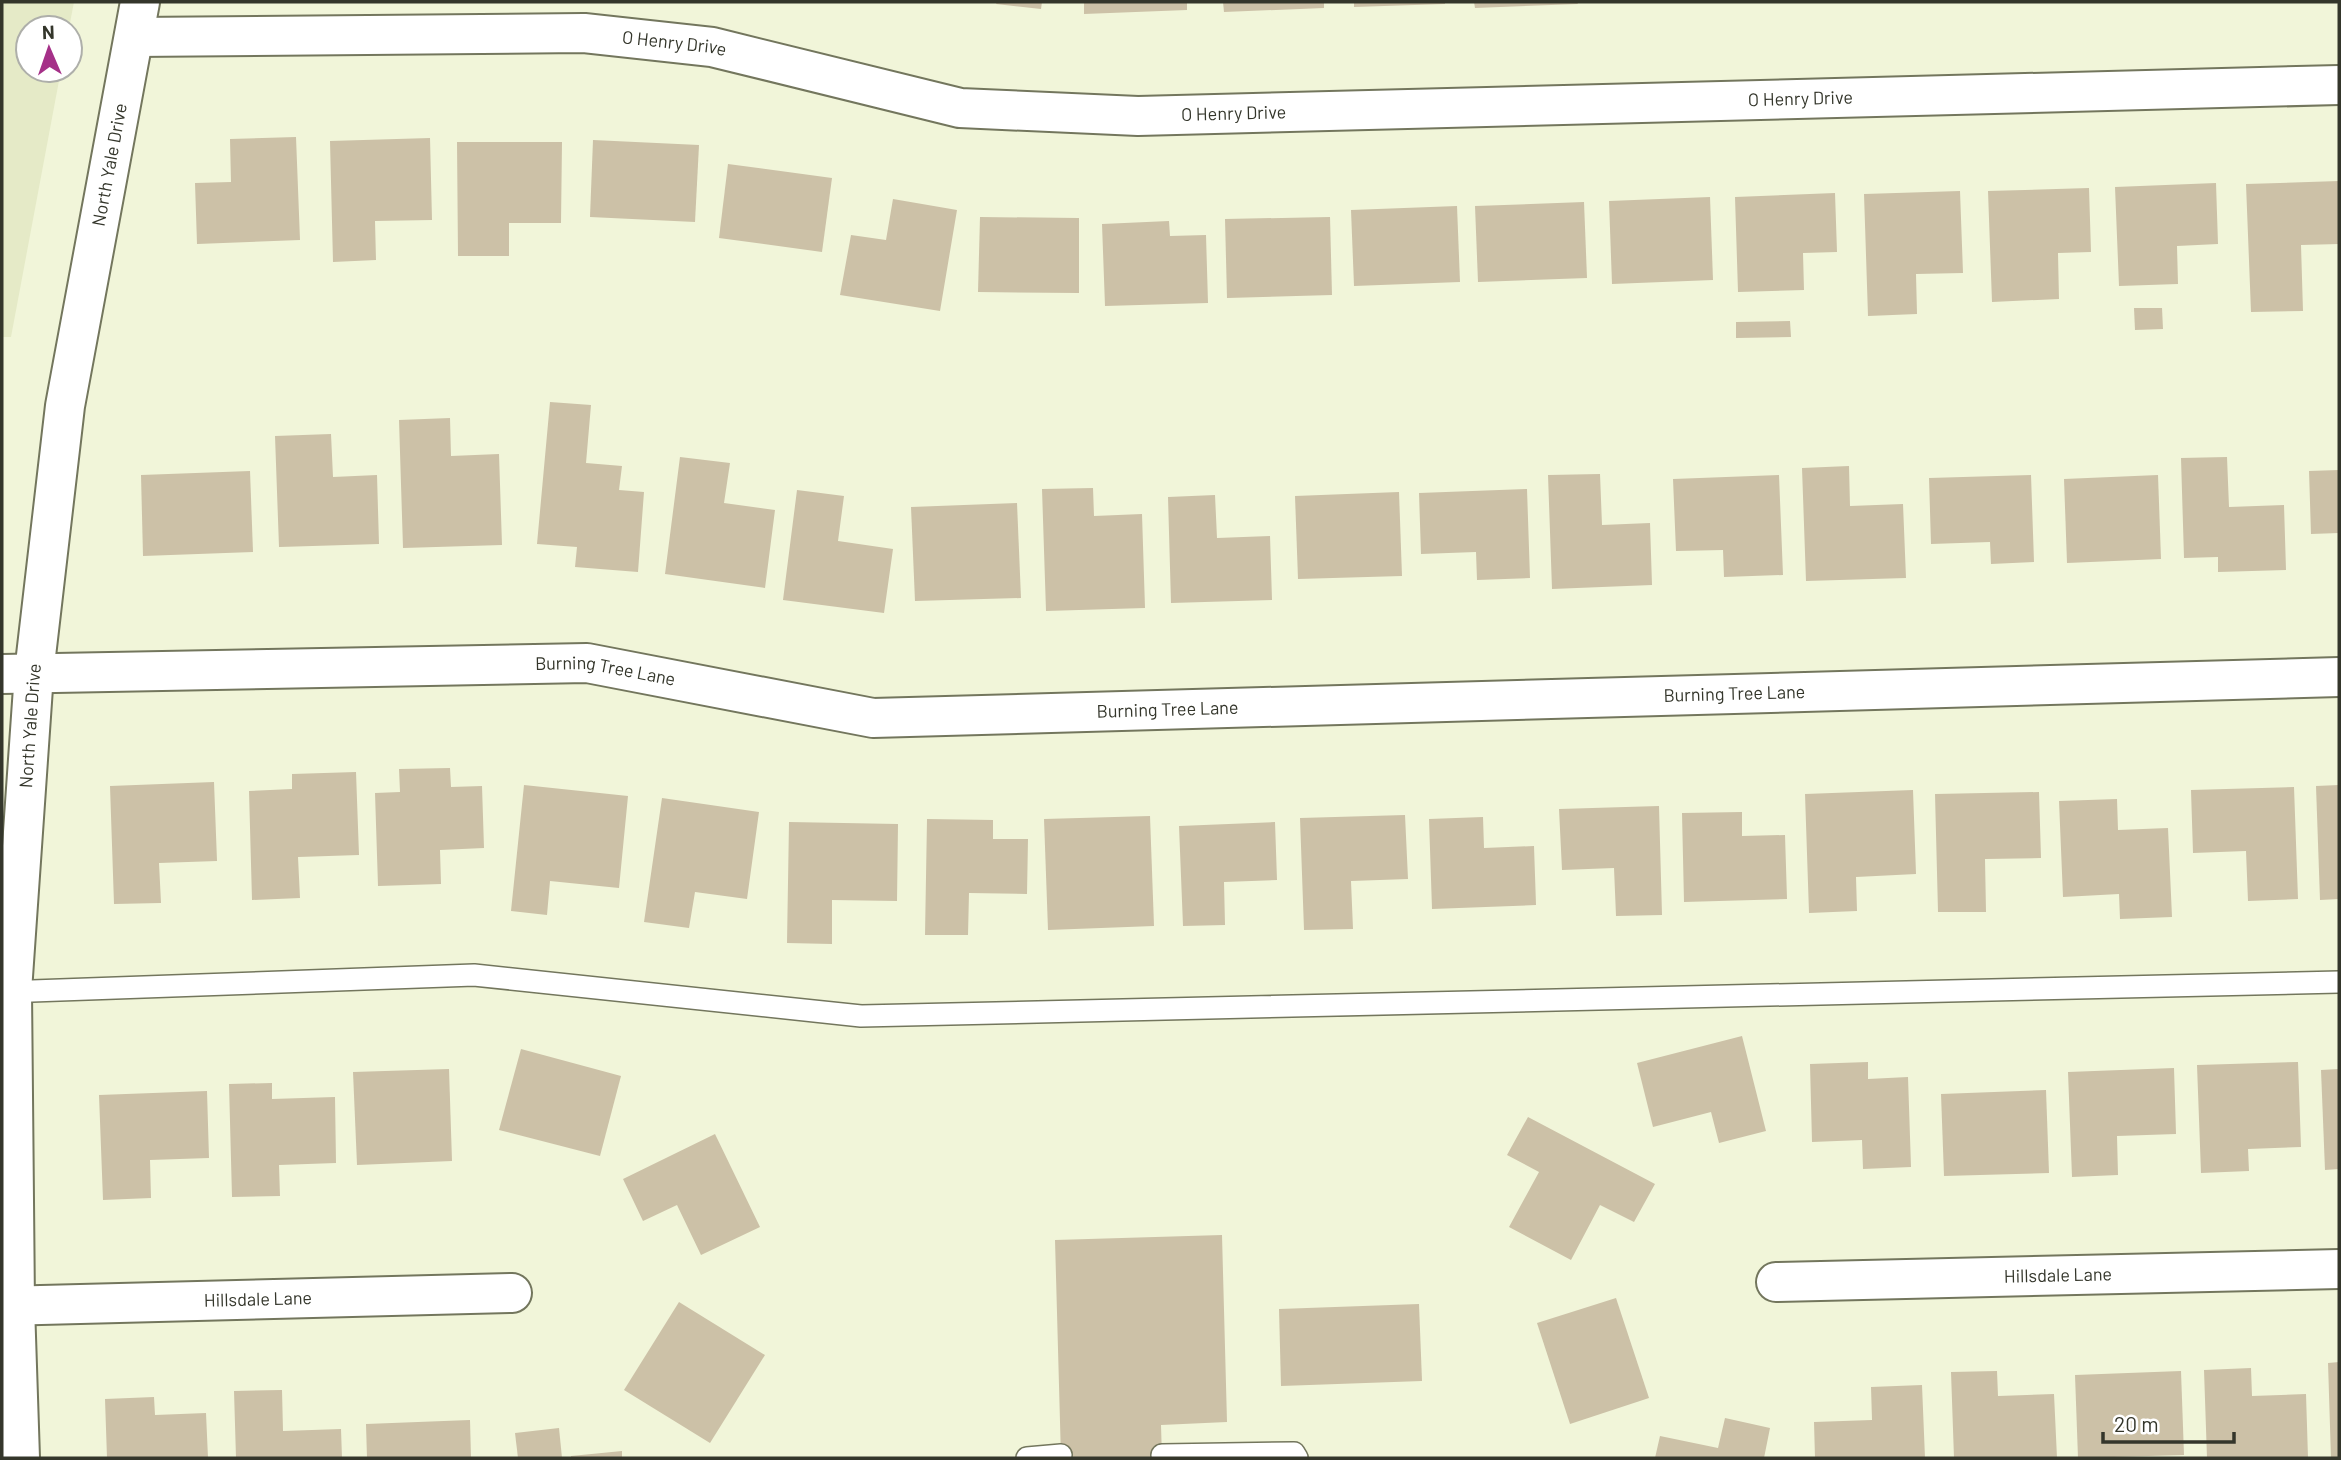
<svg xmlns="http://www.w3.org/2000/svg" width="2341" height="1460" font-family="Barlow,sans-serif">
  <style>
    .built { fill: #e5eac7 }
    .building { fill: #ccc1a7 }
    .lines { fill: none; stroke-linecap: round; stroke-linejoin: round }
    .lane-casing { stroke: #73765d; stroke-width: 24 }
    .street-casing { stroke: #73765d; stroke-width: 42 }
    .secondary-casing { stroke: #73765d; stroke-width: 42 }
    .lane { stroke: #fff; stroke-width: 21 }
    .street { stroke: #fff; stroke-width: 38 }
    .secondary { stroke: #fff; stroke-width: 38 }
    .labels { text-anchor: middle; stroke-width: 6; stroke-linejoin: round; paint-order: stroke }
    .street-label { font-size: 18px; fill: #34362b; stroke: #fff }
  </style>
  <rect width="100%" height="100%" fill="#f1f5d9"/>
  <path class="built" d="M2 2H74L69 28H28V70H61L11 337H2Z"/>
  <g class="building">
    <path d="M997 2H1042L1041 9 996 4Z"/>
    <path d="M1084 2H1187V10L1084 14Z"/>
    <path d="M1223 2H1324V8L1224 12Z"/>
    <path d="M1354 2H1445V4L1354 7Z"/>
    <path d="M1474 2H1577L1578 4 1475 8Z"/>
    <path d="M296 137 300 240 197 244 195 183 231 182 230 139Z"/>
    <path d="M430 138 432 220 375 221 376 260 333 262 330 141Z"/>
    <path d="M593 140 699 145 695 222 590 217Z"/>
    <path d="M457 142H562L561 223H509V256H458Z"/>
    <path d="M728 164 832 178 822 252 719 238Z"/>
    <path d="M2339 181V244L2301 245 2303 311 2251 312 2246 184Z"/>
    <path d="M2216 183 2218 244 2177 246 2178 284 2119 286 2115 187Z"/>
    <path d="M2089 188 2091 252 2058 253 2059 299 1992 302 1988 191Z"/>
    <path d="M1960 191 1963 273 1916 274 1917 314 1868 316 1864 194Z"/>
    <path d="M1835 193 1837 252 1803 253 1804 290 1738 292 1735 197Z"/>
    <path d="M1710 197 1713 280 1612 284 1609 201Z"/>
    <path d="M893 199 957 210 940 311 840 295 851 235 886 240Z"/>
    <path d="M1584 202 1587 278 1478 282 1475 206Z"/>
    <path d="M1457 206 1460 282 1354 286 1351 210Z"/>
    <path d="M980 217 1079 218V293L978 292Z"/>
    <path d="M1330 217 1332 295 1227 298 1225 219Z"/>
    <path d="M1169 221 1170 236 1206 235 1208 303 1105 306 1102 224Z"/>
    <path d="M2134 308H2162L2163 329 2135 330Z"/>
    <path d="M1790 321 1791 337 1736 338V322Z"/>
    <path d="M550 402 591 405 586 463 622 466 619 490 644 492 638 572 575 567 577 547 537 544Z"/>
    <path d="M450 418 451 456 499 454 502 545 403 548 399 420Z"/>
    <path d="M331 434 333 477 377 475 379 544 279 547 275 436Z"/>
    <path d="M680 457 730 463 724 503 775 510 765 588 665 574Z"/>
    <path d="M2227 457 2229 507 2284 505 2286 570 2218 572V557L2184 558 2181 458Z"/>
    <path d="M1849 466 1850 506 1903 504 1906 578 1806 581 1802 468Z"/>
    <path d="M2339 470V533L2311 534 2309 471Z"/>
    <path d="M250 471 253 552 143 556 141 475Z"/>
    <path d="M1600 474 1602 525 1650 523 1652 585 1552 589 1548 475Z"/>
    <path d="M1779 475 1783 575 1724 577 1723 550 1676 551 1673 479Z"/>
    <path d="M2031 475 2034 562 1991 564 1990 542 1931 544 1929 478Z"/>
    <path d="M2158 475 2161 559 2067 563 2064 479Z"/>
    <path d="M1093 488 1094 516 1142 514 1145 608 1046 611 1042 489Z"/>
    <path d="M1527 489 1530 578 1477 580 1476 552 1421 554 1419 493Z"/>
    <path d="M797 490 844 496 838 541 893 549 884 613 783 600Z"/>
    <path d="M1399 492 1402 576 1298 579 1295 496Z"/>
    <path d="M1215 495 1217 538 1270 536 1272 600 1171 603 1168 497Z"/>
    <path d="M1017 503 1021 598 915 601 911 507Z"/>
    <path d="M450 768 451 787 482 786 484 848 440 850 441 884 378 886 375 793 400 792 399 769Z"/>
    <path d="M356 772 359 855 298 857 300 898 252 900 249 791 292 789V774Z"/>
    <path d="M214 782 217 861 159 863 161 903 114 904 110 786Z"/>
    <path d="M524 785 628 796 619 888 550 881 547 915 511 911Z"/>
    <path d="M2339 785V899L2320 900 2316 786Z"/>
    <path d="M2294 787 2298 899 2248 901 2246 851 2193 853 2191 790Z"/>
    <path d="M1913 790 1916 874 1856 877 1857 911 1809 913 1805 794Z"/>
    <path d="M2039 792 2041 858 1985 859 1986 912H1938L1935 794Z"/>
    <path d="M662 798 759 812 747 899 695 892 689 928 644 922Z"/>
    <path d="M2117 799 2118 830 2168 828 2172 917 2120 919 2119 894 2063 897 2059 801Z"/>
    <path d="M1659 806 1662 915 1616 916 1614 868 1562 870 1559 809Z"/>
    <path d="M1742 812V836L1785 835 1787 899 1684 902 1682 813Z"/>
    <path d="M1405 815 1408 879 1351 881 1353 929 1304 930 1300 818Z"/>
    <path d="M1150 816 1154 926 1048 930 1044 819Z"/>
    <path d="M1483 817 1484 848 1534 846 1536 905 1432 909 1429 819Z"/>
    <path d="M927 819 993 820V839H1028L1027 894 969 893 968 935H925Z"/>
    <path d="M789 822 898 824 897 901 832 900V944L787 943Z"/>
    <path d="M1275 822 1277 880 1224 882 1225 925 1183 926 1179 826Z"/>
    <path d="M1742 1036 1766 1131 1719 1143 1711 1112 1653 1127 1637 1063Z"/>
    <path d="M521 1049 621 1076 600 1156 499 1130Z"/>
    <path d="M1868 1062V1079L1908 1077 1911 1167 1863 1169 1862 1140 1812 1142 1810 1064Z"/>
    <path d="M2298 1062 2301 1147 2248 1149 2249 1171 2201 1173 2197 1065Z"/>
    <path d="M2174 1068 2176 1134 2117 1136 2118 1175 2072 1177 2068 1072Z"/>
    <path d="M449 1069 452 1161 357 1165 353 1072Z"/>
    <path d="M2339 1069V1169L2325 1170 2321 1070Z"/>
    <path d="M272 1083V1099L335 1097 336 1163 279 1165 280 1196 232 1197 229 1084Z"/>
    <path d="M2046 1090 2049 1173 1944 1176 1941 1094Z"/>
    <path d="M207 1091 209 1158 150 1160 151 1198 103 1200 99 1095Z"/>
    <path d="M1528 1117 1655 1184 1634 1222 1600 1205 1571 1260 1509 1227 1539 1172 1507 1155Z"/>
    <path d="M715 1134 760 1227 701 1255 677 1205 643 1221 623 1179Z"/>
    <path d="M1222 1235 1227 1422 1161 1425 1162 1458H1061L1055 1240Z"/>
    <path d="M1616 1298 1649 1398 1570 1424 1537 1323Z"/>
    <path d="M679 1302 765 1355 710 1443 624 1390Z"/>
    <path d="M1419 1304 1422 1381 1281 1386 1279 1309Z"/>
    <path d="M2339 1362V1458H2331L2328 1363Z"/>
    <path d="M2251 1368 2252 1396 2306 1394 2308 1458H2207L2204 1370Z"/>
    <path d="M1997 1371 1998 1396 2054 1394 2057 1458H1954L1951 1372Z"/>
    <path d="M2181 1371 2184 1455 2078 1458 2075 1375Z"/>
    <path d="M1922 1385 1925 1458H1815L1814 1422 1872 1420 1871 1387Z"/>
    <path d="M282 1390 283 1431 341 1429 342 1458H236L234 1391Z"/>
    <path d="M154 1397 155 1415 206 1413 208 1458H107L105 1399Z"/>
    <path d="M1725 1418 1770 1428 1764 1458H1655L1660 1436 1718 1448Z"/>
    <path d="M470 1420 471 1458H367L366 1424Z"/>
    <path d="M559 1428 562 1458H518L515 1433Z"/>
    <path d="M622 1451V1458H571V1456Z"/>
  </g>
  <g class="lines">
    <g class="lane-casing">
      <g id="lane">
        <path d="M4 992 474 975 861 1016 2339 982"/>
        <path d="M1162 1455 1294 1453 1297 1458"/>
        <path d="M1027 1458 1061 1455"/>
      </g>
    </g>
    <g class="street-casing">
      <g id="street">
        <path id="s1" d="M134 37 584 33 712 47 960 108 1138 116 2339 85"/>
        <path id="s2" d="M2 674 587 663 873 718 2339 677"/>
        <path id="s3" d="M1776 1282 2339 1269"/>
        <path id="s4" d="M2 1306 512 1293"/>
      </g>
    </g>
    <g class="secondary-casing">
      <g id="secondary">
        <path id="s5" d="M20 1458 15 1306 12 991 34 673 65 406 140 2"/>
      </g>
    </g>
    <use href="#lane" class="lane"/>
    <use href="#street" class="street"/>
    <use href="#secondary" class="secondary"/>
  </g>
  <g class="labels">
    <g class="street-label">
      <text dy="6" stroke="none"><textPath href="#s1" startOffset="541">O Henry Drive</textPath></text>
      <text dy="6" stroke="none"><textPath href="#s1" startOffset="1675">O Henry Drive</textPath></text>
      <text dy="6" stroke="none"><textPath href="#s1" startOffset="1108">O Henry Drive</textPath></text>
      <text dy="6" stroke="none"><textPath href="#s5" startOffset="1300">North Yale Drive</textPath></text>
      <text dy="6" stroke="none"><textPath href="#s2" startOffset="604">Burning Tree Lane</textPath></text>
      <text dy="6" stroke="none"><textPath href="#s2" startOffset="1738">Burning Tree Lane</textPath></text>
      <text dy="6" stroke="none"><textPath href="#s2" startOffset="1171">Burning Tree Lane</textPath></text>
      <text dy="6" stroke="none"><textPath href="#s5" startOffset="733">North Yale Drive</textPath></text>
      <text dy="6" stroke="none"><textPath href="#s3" startOffset="282">Hillsdale Lane</textPath></text>
      <text dy="6" stroke="none"><textPath href="#s4" startOffset="256">Hillsdale Lane</textPath></text>
    </g>
  </g>
  <rect width="2341" height="1460" fill="none" stroke="#34362b" stroke-width="7"/>
  <g transform="translate(49 49) rotate(358)"><circle r="33" fill="#ffffff" stroke="#aeafaa" stroke-width="2"/>
  <path d="M0-5L12 26L0 18L-12 26Z" fill="#a53088"/>
  <text y="-10" font-size="19" font-weight="bold" text-anchor="middle" fill="#34362b">N</text>
  </g>
  <path d="M2103 1432v10h131v-10" fill="none" stroke="#34362b" stroke-width="3.5"/>
  <text x="2114" y="1432" font-size="21" fill="#34362b" stroke="#ffffff" stroke-width="5" paint-order="stroke">20 m</text>
</svg>
